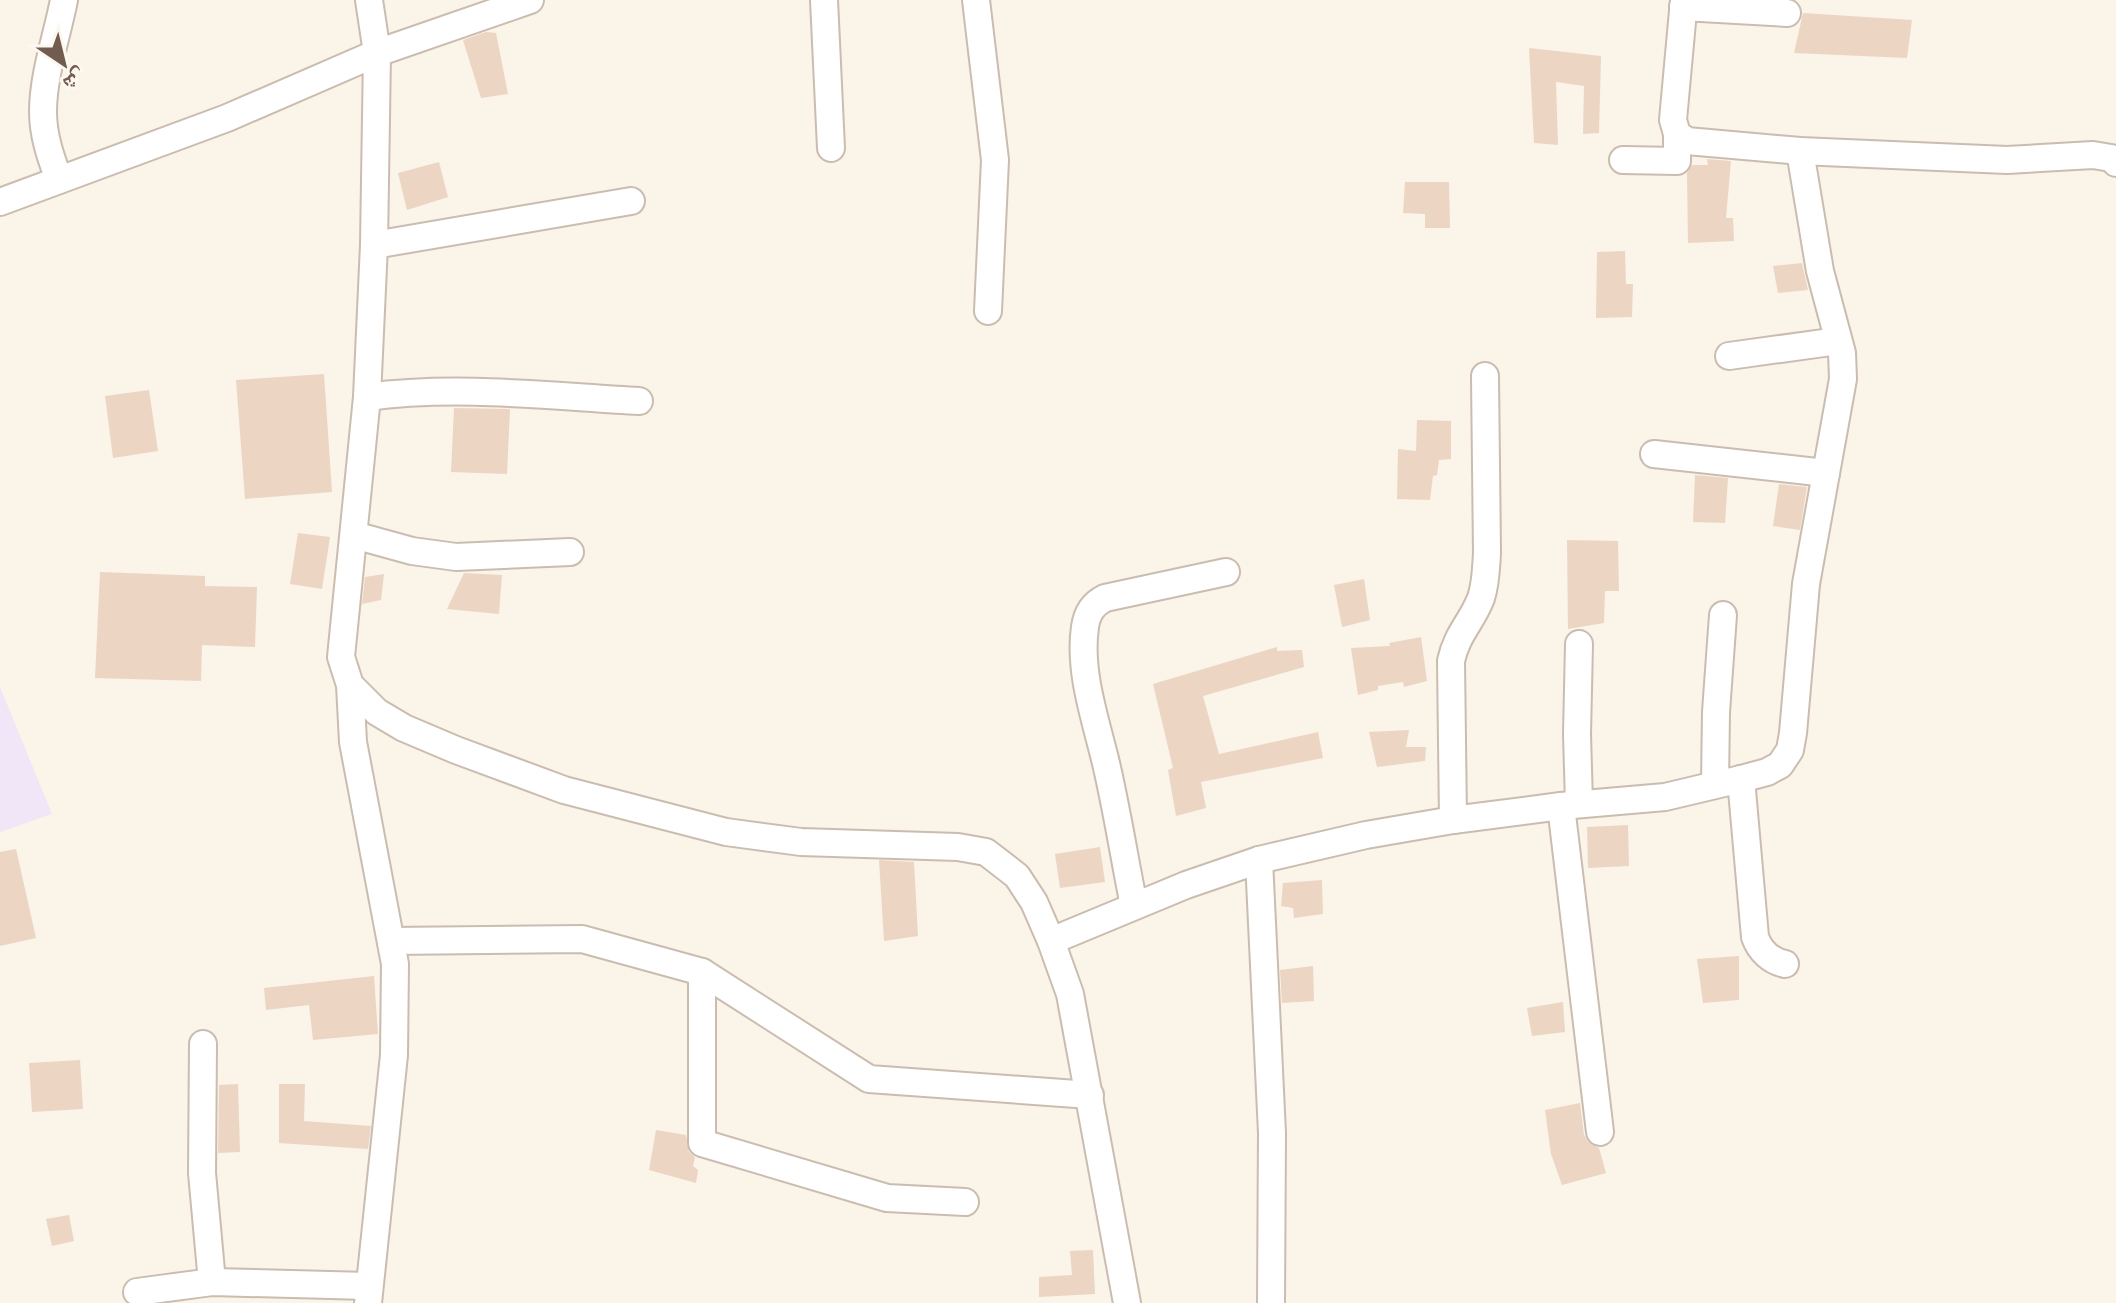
<svg xmlns="http://www.w3.org/2000/svg" width="2116" height="1303" font-family="'Public Sans','Noto Naskh Arabic',sans-serif">
  <style>
    .education { fill: #f1e6f7 }
    .building { fill: #edd5c4 }
    .lines { fill: none; stroke-linecap: round; stroke-linejoin: round }
    .minor-casing { stroke: #cbbcb0; stroke-width: 30 }
    .minor { stroke: #fff; stroke-width: 26 }
  </style>
  <rect width="100%" height="100%" fill="#faf4e9"/>
  <path class="education" d="M0 687 52 814 0 832Z"/>
  <g class="building">
    <path d="M1803 13 1912 20 1907 58 1794 53Z"/>
    <path d="M486 32 496 33 508 94 481 98 463 40Z"/>
    <path d="M1529 48 1601 56 1599 133 1583 134 1584 86 1556 82 1558 145 1534 143Z"/>
    <path d="M1707 159 1731 161 1726 218H1733L1734 241 1688 243 1687 173 1692 165H1708Z"/>
    <path d="M439 162 448 197 407 210 398 173Z"/>
    <path d="M1405 182H1449L1450 228H1425V214L1403 213Z"/>
    <path d="M1625 251 1626 284H1633L1632 317 1596 318 1597 252Z"/>
    <path d="M1802 263 1808 290 1778 293 1773 266Z"/>
    <path d="M324 374 332 492 245 499 236 380Z"/>
    <path d="M149 390 158 451 113 458 105 396Z"/>
    <path d="M454 408 510 409 507 474 451 472Z"/>
    <path d="M1417 420 1451 421V459L1439 460 1437 475 1433 476 1430 500 1397 499 1398 449 1416 451Z"/>
    <path d="M1695 475 1728 478 1725 523 1693 522Z"/>
    <path d="M1779 484 1807 487 1800 530 1773 526Z"/>
    <path d="M298 533 330 537 322 589 290 584Z"/>
    <path d="M1567 540 1618 541 1619 591H1605L1604 623 1568 629Z"/>
    <path d="M100 572 205 576V586L257 587 255 647 202 645 201 681 95 678Z"/>
    <path d="M464 573 502 575 499 614 447 609Z"/>
    <path d="M384 574 381 600 362 604 365 577Z"/>
    <path d="M1364 579 1370 620 1342 627 1334 585Z"/>
    <path d="M1421 637 1427 681 1404 687 1403 682 1378 686V690L1358 695 1351 648 1390 646 1389 643Z"/>
    <path d="M1277 647V651L1302 650 1304 667 1203 696 1219 754 1318 732 1323 758 1201 782 1206 808 1176 816 1168 770 1173 768 1153 684Z"/>
    <path d="M1409 730 1406 747H1426L1425 761 1377 767 1369 732Z"/>
    <path d="M1628 825 1629 866 1588 868 1587 827Z"/>
    <path d="M1100 847 1105 882 1060 888 1055 854Z"/>
    <path d="M16 849 36 938 0 946V852Z"/>
    <path d="M879 860 914 862 918 936 884 941Z"/>
    <path d="M1322 880 1323 914 1294 918 1293 908 1281 906 1283 883Z"/>
    <path d="M1739 956V1000L1703 1003 1697 959Z"/>
    <path d="M1313 966 1314 1001 1282 1003 1280 970Z"/>
    <path d="M374 976 378 1034 313 1040 309 1005 266 1010 264 988Z"/>
    <path d="M1563 1002 1565 1032 1532 1036 1527 1008Z"/>
    <path d="M80 1060 83 1109 32 1112 29 1063Z"/>
    <path d="M238 1084 240 1152 218 1153 219 1085Z"/>
    <path d="M279 1084H305L304 1121 371 1126 368 1149 279 1143Z"/>
    <path d="M1580 1103 1584 1135 1588 1142 1599 1148 1606 1173 1562 1185 1551 1154 1545 1110Z"/>
    <path d="M656 1130 686 1135 689 1152 695 1157 693 1166 698 1170 696 1183 649 1170Z"/>
    <path d="M69 1215 74 1241 52 1246 46 1219Z"/>
    <path d="M1093 1250 1095 1294 1039 1297V1277L1072 1275 1070 1251Z"/>
  </g>
  <g class="lines">
    <g class="minor-casing">
      <g id="minor">
        <path d="M369 0 377 53 374 245 367 397 341 657 350 685 377 712 404 728 456 750 564 790 726 832 801 842 958 847 986 852 1017 876 1034 902 1051 941 1070 994 1127 1303"/>
        <path d="M824 0 831 148"/>
        <path d="M976 0 995 160 988 311"/>
        <path d="M1684 0 1673 120 1677 134 1687 141 1800 151 2007 160 2093 155 2111 158 2116 163"/>
        <path d="M1683 7 1787 13"/>
        <path d="M1623 160 1677 161V134"/>
        <path d="M59 180C51 158 43 136 43 112 43 75 57 36 64 0"/>
        <path d="M0 202 227 118 377 53 530 0"/>
        <path d="M374 245 631 201"/>
        <path d="M1729 356 1838 341"/>
        <path d="M367 397C456 385 549 396 639 401"/>
        <path d="M1654 454 1826 473"/>
        <path d="M354 535 412 551 456 557 570 552"/>
        <path d="M1579 644 1577 734 1579 804"/>
        <path d="M350 685 353 742 395 964 394 1055 368 1303"/>
        <path d="M1741 779 1755 937C1760 951 1771 961 1785 964"/>
        <path d="M1715 784 1716 712 1723 615"/>
        <path d="M1561 806 1600 1132"/>
        <path d="M1453 820 1451 661C1457 633 1472 622 1481 598 1486 583 1486 568 1487 553L1485 376"/>
        <path d="M1259 860 1272 1133 1271 1303"/>
        <path d="M1134 906C1125 861 1118 817 1108 772 1098 726 1078 675 1085 627 1087 613 1093 604 1105 598L1226 572"/>
        <path d="M391 941 582 939 702 972 869 1079 1090 1095"/>
        <path d="M1051 941 1186 885 1259 860 1366 835 1453 820 1561 806 1665 797 1741 779 1767 772 1780 765 1790 750 1793 733 1806 584 1843 379 1842 353 1820 271 1800 151"/>
        <path d="M702 972V1143L887 1198 965 1202"/>
        <path d="M203 1044 202 1173 212 1282"/>
        <path d="M137 1292 212 1282 368 1286"/>
      </g>
    </g>
    <use href="#minor" class="minor"/>
  </g>
  <g transform="translate(64 64) rotate(145)" stroke="#fdf8ef" stroke-width="6" paint-order="stroke">
  <path d="M0-6L14 30L0 20L-14 30Z" fill="#725c4f"/>
  <text y="-12" font-size="22" font-weight="bold" text-anchor="middle" fill="#725c4f">ش</text>
  </g>
</svg>
